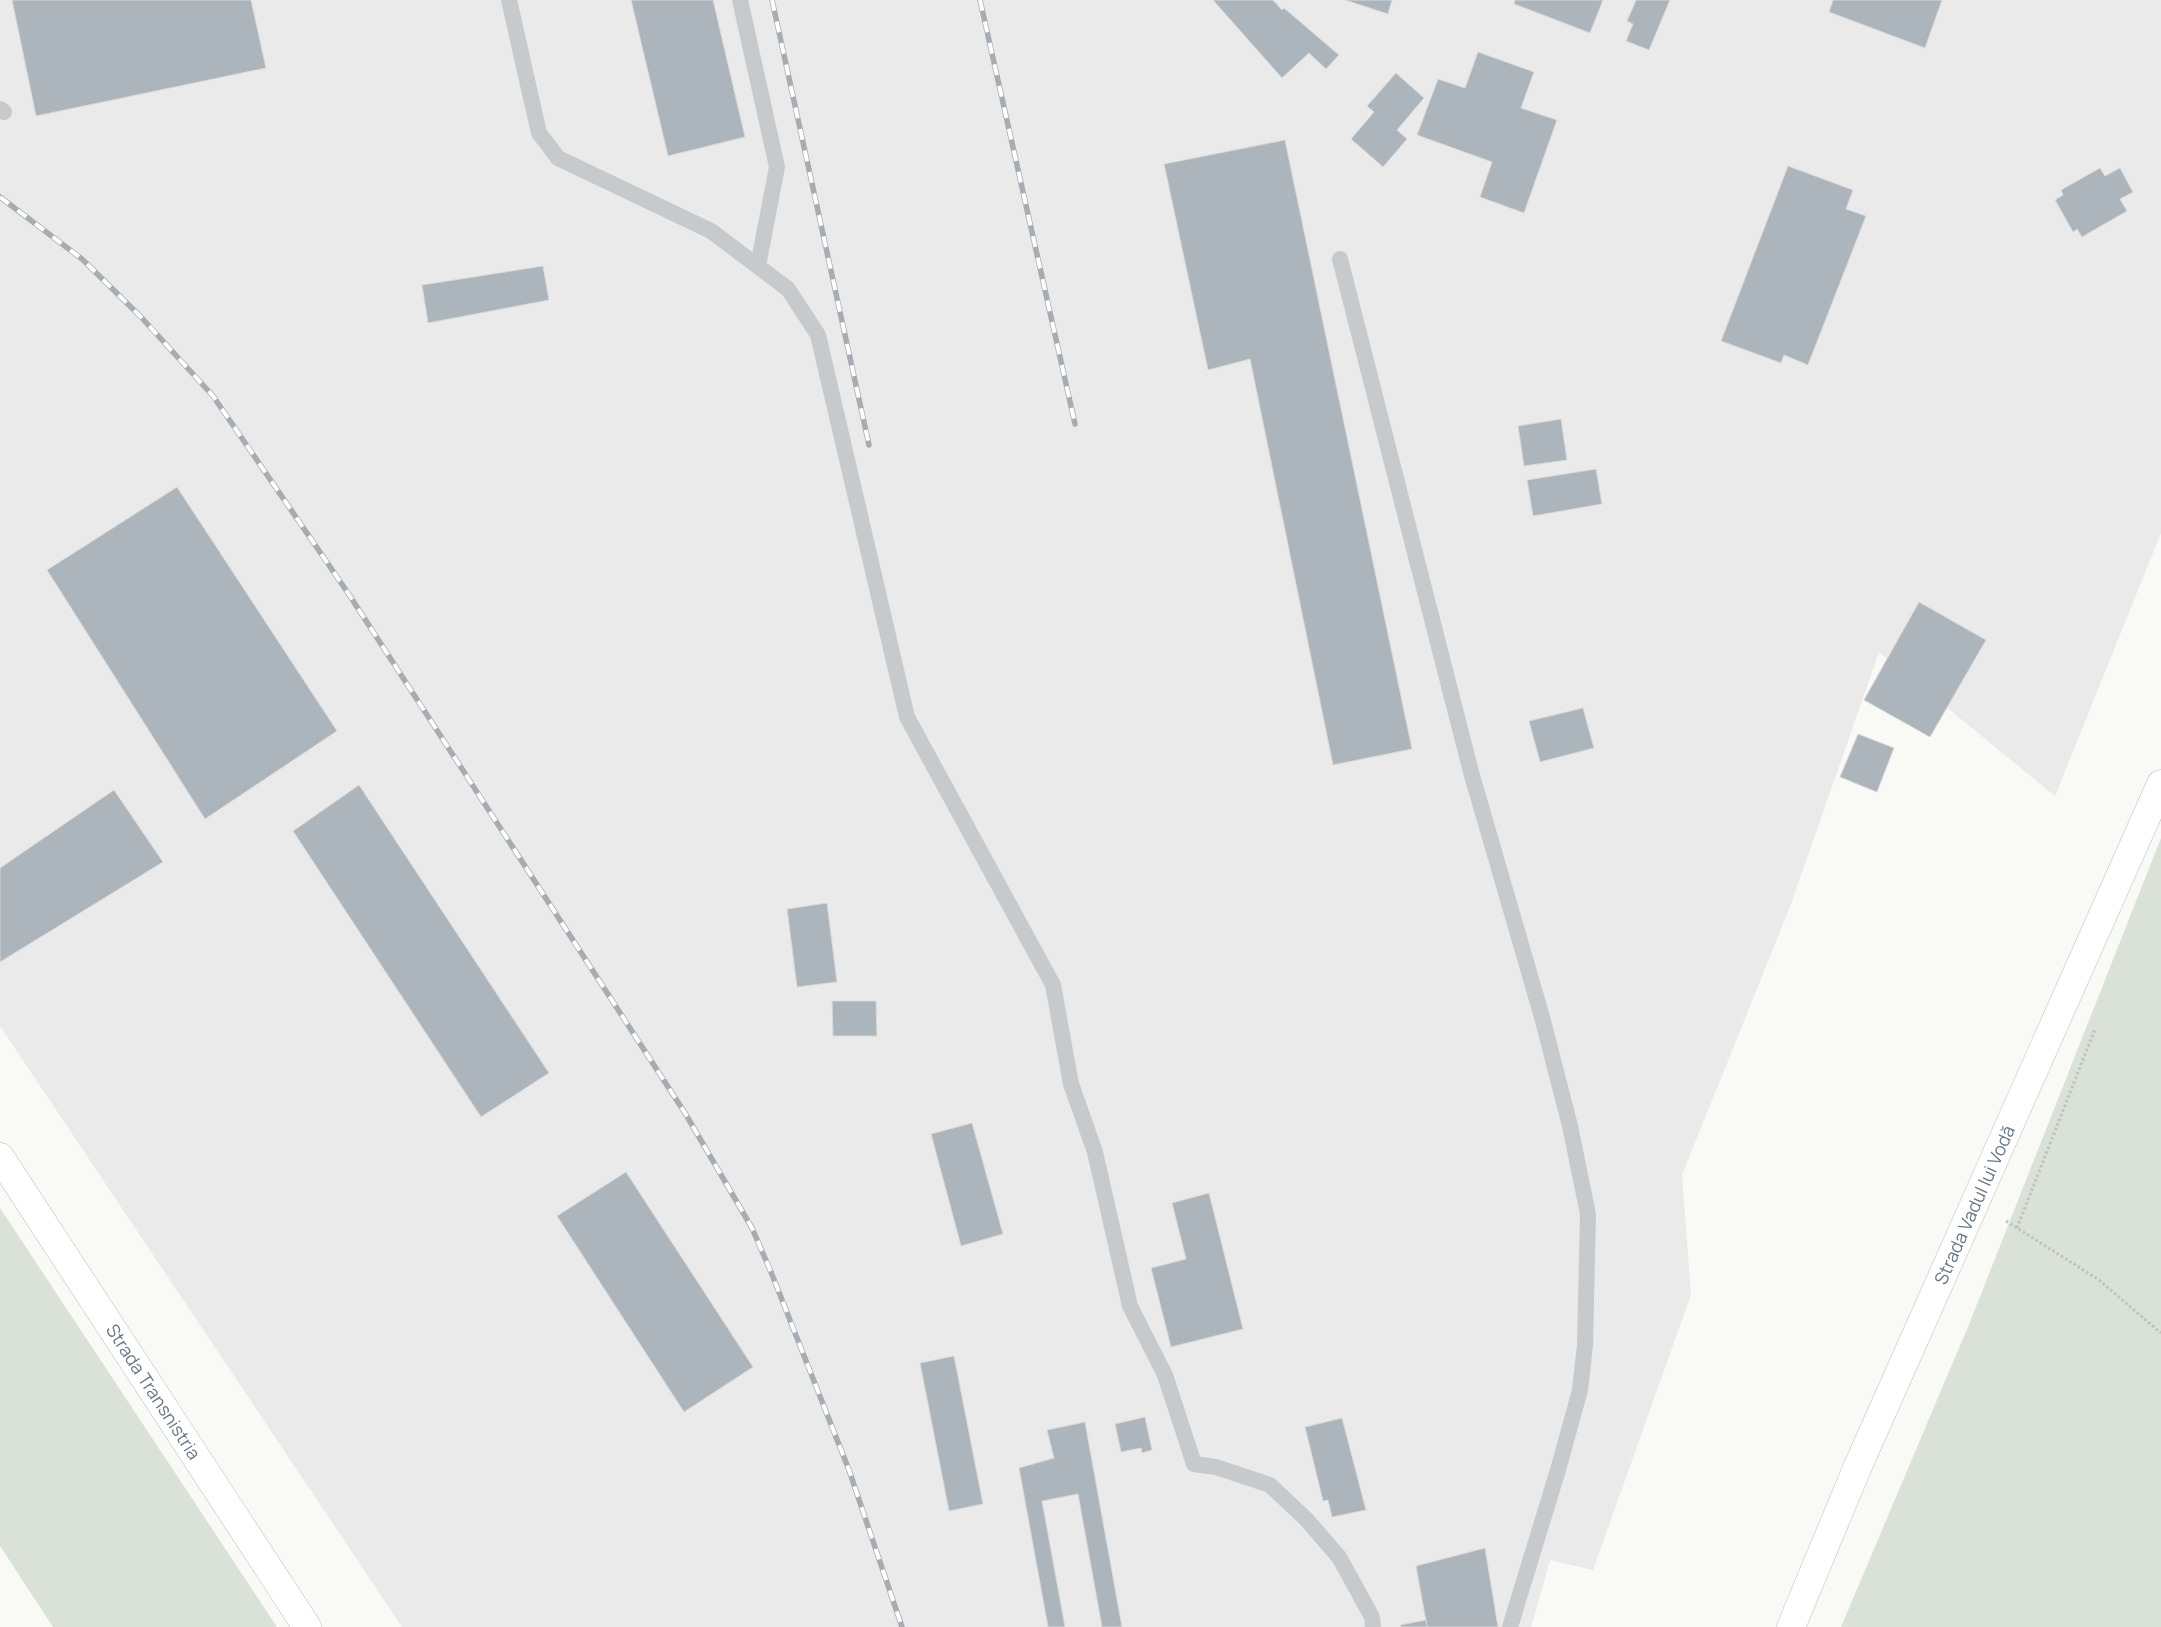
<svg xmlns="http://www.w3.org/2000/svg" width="2161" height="1627" font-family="Manrope,sans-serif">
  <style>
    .built { fill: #e9eae9 }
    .green { fill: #dae1d7 }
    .building { fill: #acb5bb; stroke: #dadad8 }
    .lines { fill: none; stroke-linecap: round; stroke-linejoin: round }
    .secondary-casing { stroke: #b8bec2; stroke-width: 29 }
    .primary-casing { stroke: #b9bdc1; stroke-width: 29 }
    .path { stroke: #bfc2c4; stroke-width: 3; stroke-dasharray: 2.5 2.5; stroke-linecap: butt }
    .lane { stroke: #c6cacd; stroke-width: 16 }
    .secondary { stroke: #fff; stroke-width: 28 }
    .primary { stroke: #fff; stroke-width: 28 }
    .rail-casing { stroke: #a6adb2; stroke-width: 5.5 }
    .rail { stroke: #fff; stroke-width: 4; stroke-dasharray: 11; stroke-linecap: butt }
    .labels { text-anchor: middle; stroke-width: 5; stroke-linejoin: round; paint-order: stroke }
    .street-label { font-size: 18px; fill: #667988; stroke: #fff }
  </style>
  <rect width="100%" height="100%" fill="#f9f9f6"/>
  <path class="built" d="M0 0H2161V533L2055 796 1879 652 1791 904 1682 1175 1691 1295 1593 1570 1550 1560 1531 1627H402L0 1026Z"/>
  <g class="green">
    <path d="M2161 838V1627H1841L1970 1322Z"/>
    <path d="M0 1208 277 1627H53L0 1546Z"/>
  </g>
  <g class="building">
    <path d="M12 0H251L266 68 36 116Z"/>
    <path d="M631 0H713L745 137 668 156Z"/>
    <path d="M1213 0H1273L1282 10 1284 8 1339 55 1326 69 1309 53 1282 78Z"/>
    <path d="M1345 0H1392L1388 14Z"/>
    <path d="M1515 0H1603L1590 33 1514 4Z"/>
    <path d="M1636 0H1670L1649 50 1626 41 1633 24 1627 21Z"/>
    <path d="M1833 0H1942L1925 48 1829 12Z"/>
    <path d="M1478 52 1534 72 1521 108 1557 120 1524 213 1480 197 1492 162 1417 135 1438 79 1465 88Z"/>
    <path d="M1396 73 1424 98 1397 130 1407 139 1383 167 1351 139 1374 112 1367 106Z"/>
    <path d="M1285 140 1412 749 1333 765 1250 359 1208 370 1164 164Z"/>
    <path d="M1788 166 1853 190 1846 209 1866 216 1808 365 1784 355 1781 363 1721 341Z"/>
    <path d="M2100 168 2105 176 2120 168 2133 192 2120 199 2127 211 2082 237 2077 229 2073 232 2055 200 2063 195 2061 190Z"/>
    <path d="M543 266 549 300 428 323 422 285Z"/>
    <path d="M1561 419 1567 460 1524 466 1518 426Z"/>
    <path d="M1596 469 1602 504 1533 516 1527 480Z"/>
    <path d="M177 487 337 731 205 819 47 570Z"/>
    <path d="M1919 602 1986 640 1930 737 1864 700Z"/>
    <path d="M1583 708 1594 748 1540 762 1529 721Z"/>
    <path d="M1858 734 1894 748 1877 792 1840 777Z"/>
    <path d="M359 785 549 1073 481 1117 293 831Z"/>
    <path d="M114 790 163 862 0 962V868Z"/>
    <path d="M827 903 837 982 797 987 787 909Z"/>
    <path d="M832 1001H876L877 1036H833Z"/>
    <path d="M972 1123 1003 1234 961 1246 931 1134Z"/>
    <path d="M626 1172 753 1367 684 1412 557 1216Z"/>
    <path d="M1209 1193 1243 1329 1171 1347 1151 1268 1186 1259 1172 1203Z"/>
    <path d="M954 1356 983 1504 949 1511 920 1363Z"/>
    <path d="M1145 1417 1152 1450 1142 1453 1141 1448 1121 1452 1115 1424Z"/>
    <path d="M1342 1418 1366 1510 1332 1517 1328 1500 1323 1501 1305 1427Z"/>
    <path d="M1085 1422 1122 1627H1102L1078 1494 1042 1501 1065 1627H1048L1019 1468 1054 1458 1047 1430Z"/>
    <path d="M1485 1548 1498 1627H1427L1416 1566Z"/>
    <path d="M1426 1620 1427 1627H1401L1400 1625Z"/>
  </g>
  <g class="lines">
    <g class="secondary-casing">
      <path id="secondary" d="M0 1157 307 1627"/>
    </g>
    <g class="primary-casing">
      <path id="primary" d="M1791 1627 1858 1466 2161 784"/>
    </g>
    <g class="path">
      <path d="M2006 1221 2099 1280 2161 1333"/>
      <path d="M2017 1228 2095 1029"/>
    </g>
    <g class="lane">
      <path d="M509 0 539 133 558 158 711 231 788 289 818 335 907 717 1053 985 1071 1084 1095 1152 1130 1306 1165 1375 1194 1464 1216 1467 1270 1485 1306 1519 1339 1557 1372 1617 1373 1627"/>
      <path d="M740 0 777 167 758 266"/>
      <path d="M0 109 4 112"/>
      <path d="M1340 259 1471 772 1542 1017 1570 1126 1588 1214 1585 1345 1580 1390 1558 1470 1510 1627"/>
    </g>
    <use href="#secondary" class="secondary"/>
    <use href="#primary" class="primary"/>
    <g class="rail-casing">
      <g id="rail">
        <path d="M772 0 869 445"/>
        <path d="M980 0 1075 424"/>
        <path d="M0 197 82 259 141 317 213 396 348 593 685 1113 752 1228 771 1272 849 1470 902 1627"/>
      </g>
    </g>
    <use href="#rail" class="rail"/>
  </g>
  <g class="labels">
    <g class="street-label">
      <text transform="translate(1975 1205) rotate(-66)" y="6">Strada Vadul lui Vodă</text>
      <text transform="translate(153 1392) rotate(57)" y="6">Strada Transnistria</text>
    </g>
  </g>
</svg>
